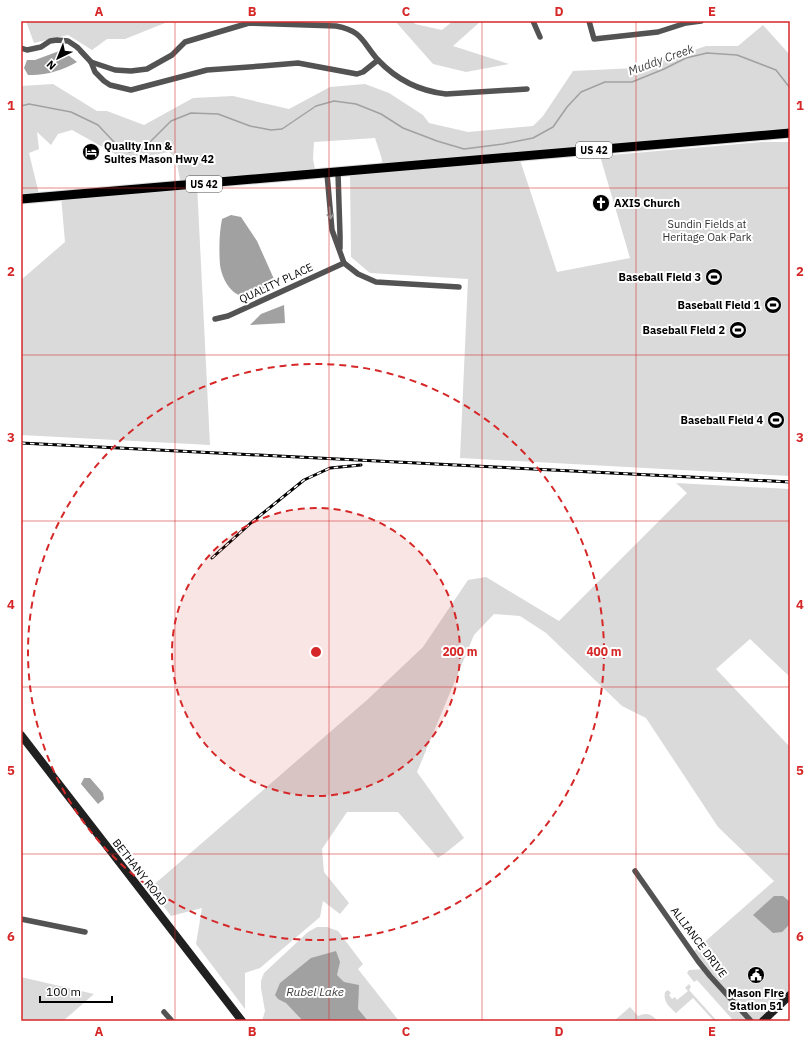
<svg xmlns="http://www.w3.org/2000/svg" width="811" height="1042" font-family="'IBM Plex Sans',sans-serif">
  <style>
    .green { fill: #dadada }
    .water { fill: #a1a1a1 }
    .lines { fill: none; stroke-linecap: round; stroke-linejoin: round }
    .stream { stroke: #a1a1a1; stroke-width: 1.5 }
    .primary-casing { stroke: #dbdbdb; stroke-width: 11 }
    .minor { stroke: #535353; stroke-width: 5.5 }
    .secondary { stroke: #202020; stroke-width: 8 }
    .primary { stroke: #000; stroke-width: 9 }
    .rail-casing { stroke: #000; stroke-width: 3 }
    .rail { stroke: #fff; stroke-width: 1.5; stroke-dasharray: 4.5; stroke-linecap: butt }
    .oneway { stroke: #989898 }
    .grid { fill: none; stroke: #d62828; stroke-width: 1; stroke-opacity: 0.55 }
    .ring { fill: none; stroke: #d62828; stroke-width: 2; stroke-dasharray: 7 5 }
    .labels { text-anchor: middle; stroke-width: 4; stroke-linejoin: round; paint-order: stroke }
    .shield { fill: #fff; stroke: #4c4c4c; stroke-width: 1 }
    .shield-label { font-size: 10px; font-weight: bold; fill: #000 }
    .poi-label { font-size: 11px; font-weight: bold; fill: #000; stroke: #fff; text-anchor: end }
    .park-label { font-size: 11px; fill: #313131; stroke: #fff }
    .street-label { font-size: 11px; fill: #000; stroke: #fff }
    .water-label { font-size: 12px; font-style: italic; fill: #424242; stroke: #fff }
    .centre { fill: #d62828; stroke: #fff; stroke-width: 2 }
    .ring-label { font-size: 12px; text-anchor: middle; font-weight: bold; fill: #d62828; stroke: #fff; stroke-width: 4; stroke-linejoin: round; paint-order: stroke }
    .neatline { fill: none; stroke: #d62828; stroke-width: 1.5 }
    .grid-label { font-size: 13px; text-anchor: middle; font-weight: bold; fill: #d62828 }
  </style>
  <rect width="100%" height="100%" fill="#fff"/>
  <g class="green">
    <path d="M26 21H170L125 39H107L92 50 68 35 34 43Z"/>
    <path d="M395 21H413L415 24 442 30 453 21H481L453 46 509 64 466 72 433 64Z"/>
    <path d="M763 25 790 55V133L519 157 557 272 630 258 600 156 762 142H790V476L460 458 468 279 370 273 351 257 350 172 384 169 381 156 375 138 314 142 313 159 316 175 197 184 210 445 21 435V280L65 242 61 196 181 185 176 158 169 152 126 160 72 130 58 134 51 145 37 132 39 149 29 153 40 198 21 199V86L53 84 97 111H107L144 125 193 98 233 96 289 109 330 87 365 84 389 93 423 115 429 123 468 132 533 126 543 116 573 71 635 68 651 62 674 57 706 46H738Z"/>
    <path d="M676 483 790 489V677L750 639 716 669 790 747V995L763 1021H730L732 1019 697 980 694 982 687 973 689 970 705 969 692 953 774 881 718 827 646 718 622 706 546 633 520 616 494 614 474 635 417 772 464 838 448 851 438 858 398 812H347L322 849 324 872 349 903 340 914 323 901 320 917 260 968 245 973V1009L196 944 202 908 171 916 150 888 367 700 423 647 468 580 486 577 559 621 687 493Z"/>
    <path d="M317 927H327L338 931 363 964 358 969 399 1021H262L265 1011 261 988V981L264 973 308 932Z"/>
    <path d="M21 977 94 994 63 1021H21Z"/>
    <path d="M689 984 691 987 689 990 717 1021H714L693 998 676 1013C669 1006 663 1002 665 992L668 990 671 993 669 995 672 999 675 997 677 1000 688 991 685 988Z"/>
    <path d="M630 1007 638 1016C647 1012 651 1014 658 1021H614Z"/>
  </g>
  <g class="water">
    <path d="M62 50 77 62C63 70 45 76 28 75L24 68 27 60H35Z"/>
    <path d="M231 215 241 217 257 241 274 279C267 286 259 294 249 296 232 299 222 279 220 265 219 250 219 234 222 219Z"/>
    <path d="M284 305 285 323 250 325 261 314Z"/>
    <path d="M84 778H90L103 793 104 799 98 804 81 784Z"/>
    <path d="M774 896H783L790 902V924L782 932 773 933 753 915Z"/>
    <path d="M336 951 340 962 337 975 344 982 359 985 358 1009 368 1021H303L286 1003 278 999 275 995 280 983 311 958Z"/>
  </g>
  <g class="lines">
    <path class="stream" d="M21 106 29 104 71 112 98 125 114 142 129 152 144 148 171 121 191 113 218 114 250 126 271 130 282 129 316 106 334 101 356 104 381 114 403 128 437 141 464 149 503 144 533 138 553 127 567 107 581 92 605 82H632L664 69 686 58 707 53 737 55 776 70 790 88"/>
    <g class="primary-casing">
      <path id="primary" d="M21 199 790 133"/>
    </g>
    <g class="minor">
      <path d="M533 21 540 37"/>
      <path d="M589 21 594 39 658 32 686 23 701 21"/>
      <path d="M21 48 27 50 41 47 50 41 57 40 68 41 77 47 91 62 115 70 131 71 147 69 172 55 185 42 249 23 336 26C363 31 362 42 378 60 397 80 419 91 446 94L527 89"/>
      <path d="M91 62 95 72 104 81 110 85 131 90 207 70 262 66 298 63 357 74 363 72 378 60"/>
      <path d="M338 173 340 235V248"/>
      <path d="M327 174 332 230 344 263 358 274 376 282 459 287"/>
      <path d="M215 319 228 316 344 263"/>
      <path d="M635 871 698 961 710 976 751 1021"/>
      <path d="M21 919 85 932"/>
      <path d="M164 1012 172 1021"/>
    </g>
    <g class="secondary">
      <path d="M21 735 242 1021"/>
      <path d="M763 1021 790 995"/>
    </g>
    <use href="#primary" class="primary"/>
    <g class="rail-casing">
      <g id="rail">
        <path d="M21 443 790 482"/>
        <path d="M212 558 252 522 304 480 330 468 361 465"/>
      </g>
    </g>
    <use href="#rail" class="rail"/>
  </g>
  <defs><path id="oneway-shaft" d="M-6 0H5M1.5-3L5.5 0L1.5 3" fill="none" stroke-width="1.6" stroke-linecap="round" stroke-linejoin="round"/></defs>
  <use class="oneway" href="#oneway-shaft" transform="translate(330 213) rotate(85)"/>
  <path class="grid" d="M175 21V1021M329 21V1021M482 21V1021M636 21V1021M21 188H790M21 355H790M21 521H790M21 687H790M21 854H790"/>
  <circle cx="316" cy="652" r="144" fill="#d62828" fill-opacity=".12"/>
  <g class="ring">
    <circle cx="316" cy="652" r="144"/>
    <circle cx="316" cy="652" r="288"/>
  </g>
  <defs>
    <g id="hotel-disc" transform="scale(0.9)"><circle r="9.5" fill="#000" stroke="#fff"/><path d="M-6-4.5h1.5V1H6V5H4.5V3h-9V5H-6ZM-4 0a1.8 1.8 0 1 1 3.6 0ZM.5 0V-2.5h3Q6-2.5 6 0Z" fill="#fff"/></g>
    <g id="church-disc" transform="scale(0.9)"><circle r="9.5" fill="#000" stroke="#fff"/><path d="M-1.2-6h2.4v3.5h3.3v2.4h-3.3V6h-2.4V-.1h-3.3v-2.4h3.3Z" fill="#fff"/></g>
    <g id="stadium-disc" transform="scale(0.9)"><circle r="9.5" fill="#000" stroke="#fff"/><path d="M0-5a6.5 5 0 1 0 0 10a6.5 5 0 1 0 0-10ZM-3.5-1.8h7v3.6h-7Z" fill="#fff"/></g>
    <g id="civic-disc" transform="scale(0.9)"><circle r="9.5" fill="#000" stroke="#fff"/><path d="M-.6-6.5H3V-4.5H.6V-3L4-1V1h2V6H-6V1h2V-1L-.6-3ZM-1.2 2.5V6h2.4V2.5Z" fill="#fff"/></g>
  </defs>
  <g fill-rule="evenodd">
    <use href="#hotel-disc" x="91" y="152"/>
    <use href="#church-disc" x="601" y="203"/>
    <use href="#stadium-disc" x="714" y="277"/>
    <use href="#stadium-disc" x="773" y="305"/>
    <use href="#stadium-disc" x="738" y="330"/>
    <use href="#stadium-disc" x="776" y="420"/>
    <use href="#civic-disc" x="756" y="975"/>
  </g>
  <g class="labels">
    <g class="shield">
      <rect x="576" y="142" width="36" height="16" rx="3"/>
      <rect x="186" y="176" width="36" height="16" rx="3"/>
    </g>
    <g class="shield-label">
      <text x="594" y="154">US 42</text>
      <text x="204" y="188">US 42</text>
    </g>
    <g class="poi-label">
      <text x="104" y="150" text-anchor="start">Quality Inn &amp;<tspan x="104" dy="13">Suites Mason Hwy 42</tspan></text>
      <text x="614" y="207" text-anchor="start">AXIS Church</text>
      <text x="701" y="281">Baseball Field 3</text>
      <text x="760" y="309">Baseball Field 1</text>
      <text x="725" y="334">Baseball Field 2</text>
      <text x="763" y="424">Baseball Field 4</text>
      <text x="756" y="997" text-anchor="middle">Mason Fire<tspan x="756" dy="13">Station 51</tspan></text>
    </g>
    <g class="park-label">
      <text x="707" y="228">Sundin Fields at<tspan x="707" dy="13">Heritage Oak Park</tspan></text>
    </g>
    <g class="street-label">
      <text transform="translate(276 283) rotate(-25)" y="4">QUALITY PLACE</text>
      <text transform="translate(140 872) rotate(52)" y="4">BETHANY ROAD</text>
      <text transform="translate(699 942) rotate(53)" y="4">ALLIANCE DRIVE</text>
    </g>
    <g class="water-label">
      <text transform="translate(661 60) rotate(-20)" y="4">Muddy Creek</text>
      <text x="315" y="996">Rubel Lake</text>
    </g>
  </g>
  <circle cx="316" cy="652" r="6" class="centre"/>
  <g class="ring-label">
    <text x="460" y="656">200 m</text>
    <text x="604" y="656">400 m</text>
  </g>
  <rect width="811" height="1042" fill="none" stroke="#ffffff" stroke-width="44"/>
  <g transform="translate(58 58) rotate(223)" stroke="#ffffff" stroke-width="3" paint-order="stroke">
  <path d="M0-3L7 15L0 10L-7 15Z" fill="#000000"/>
  <text y="-6" font-size="11" font-weight="bold" text-anchor="middle" fill="#000000">N</text>
  </g>
  <path d="M40 996v6h72v-6" fill="none" stroke="#000000" stroke-width="2"/>
  <text x="46" y="996" font-size="12" fill="#000000" stroke="#ffffff" stroke-width="3" paint-order="stroke">100 m</text>
  <rect x="22" y="22" width="767" height="998" class="neatline"/>
  <g class="grid-label">
    <text x="99" y="16">A</text>
    <text x="252" y="16">B</text>
    <text x="406" y="16">C</text>
    <text x="559" y="16">D</text>
    <text x="712" y="16">E</text>
    <text x="11" y="110">1</text>
    <text x="800" y="110">1</text>
    <text x="11" y="276">2</text>
    <text x="800" y="276">2</text>
    <text x="11" y="442">3</text>
    <text x="800" y="442">3</text>
    <text x="11" y="609">4</text>
    <text x="800" y="609">4</text>
    <text x="11" y="775">5</text>
    <text x="800" y="775">5</text>
    <text x="11" y="941">6</text>
    <text x="800" y="941">6</text>
    <text x="99" y="1036">A</text>
    <text x="252" y="1036">B</text>
    <text x="406" y="1036">C</text>
    <text x="559" y="1036">D</text>
    <text x="712" y="1036">E</text>
  </g>
</svg>
